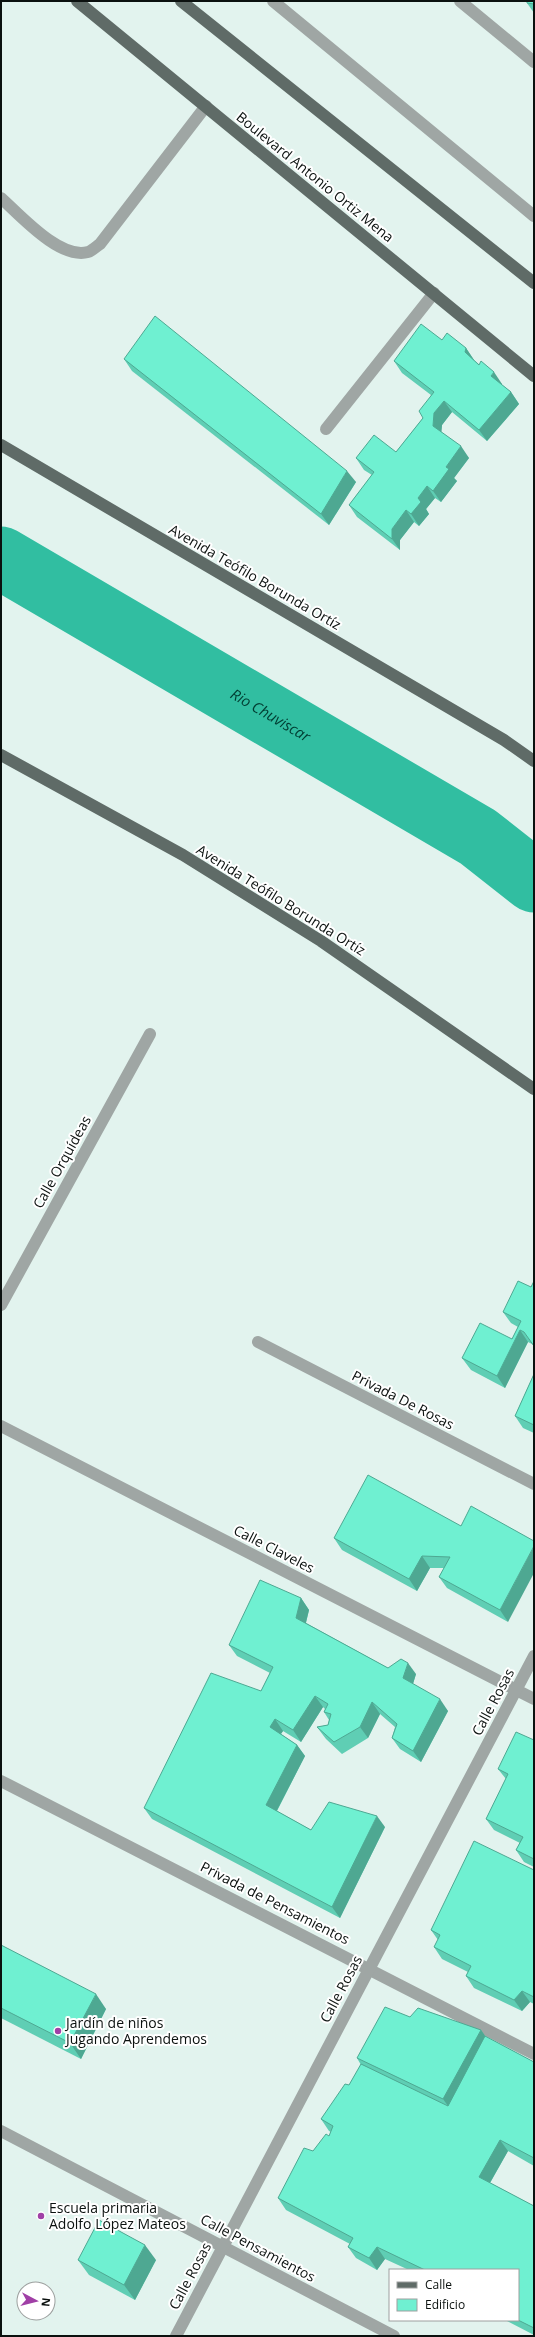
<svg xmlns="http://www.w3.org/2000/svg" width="535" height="2337" font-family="'Open Sans',sans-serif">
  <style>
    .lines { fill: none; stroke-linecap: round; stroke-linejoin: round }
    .river { stroke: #31bea1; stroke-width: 63 }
    .minor { stroke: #9fa6a4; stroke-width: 12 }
    .major { stroke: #5f6b67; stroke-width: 12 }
    .wall { fill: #5fceb4 }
    .shaded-wall { fill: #4ea892 }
    .building { fill: #6ff0d1; stroke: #4ea892 }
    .poi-dot { fill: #a03fa6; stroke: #fff; stroke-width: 1.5 }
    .labels { text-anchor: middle; stroke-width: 4; stroke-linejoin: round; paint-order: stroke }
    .street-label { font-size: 14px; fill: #0b110f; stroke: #fff }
    .poi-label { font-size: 14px; fill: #0b110f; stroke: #fff; text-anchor: start }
    .water-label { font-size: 15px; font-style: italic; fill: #003d32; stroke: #fff }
  </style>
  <rect width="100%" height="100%" fill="#e2f3ee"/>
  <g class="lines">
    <path class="river" id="s1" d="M1 558 478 837 534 881"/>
    <g class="minor">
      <path d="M273 1 534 216"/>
      <path d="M460 1 534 62"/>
      <path d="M1 198C20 215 60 260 88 252 92 251 97 246 100 244L206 106"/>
      <path d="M326 429 434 293"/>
      <path d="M1 1305 150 1034"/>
      <path d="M258 1342 534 1484"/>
      <path d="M1 1426 534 1699"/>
      <path d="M1 1781 534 2054"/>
      <path d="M1 2131 394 2336"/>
      <path d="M176 2336 534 1656"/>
    </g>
    <g class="major">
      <path d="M77 1 534 376"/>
      <path d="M181 1 534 283"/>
      <path d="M1 445 504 740 534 761"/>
      <path d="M1 755 183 855 321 941 534 1089"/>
    </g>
  </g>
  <g class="wall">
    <path d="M534 1V13L527 3Z"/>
    <path d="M442 340 466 348 474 360 502 384V385L511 392 519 404 487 441 452 412 442 425 441 432 469 458 454 478 457 481 441 502 435 498 426 509 429 514 419 526 414 522 400 540V550L357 517 349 505 372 475 364 470 356 458 396 452 423 418 431 395 402 373 394 361Z"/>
    <path d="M124 359 356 482 329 525 132 371Z"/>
    <path d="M534 1281V1346L532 1344 528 1342 505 1388 471 1370 462 1358 512 1339 518 1327 511 1323 503 1312 531 1287Z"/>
    <path d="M534 1374V1433L523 1428 515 1416Z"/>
    <path d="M461 1526 508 1622 447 1588 439 1577 444 1568H430L417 1591 342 1550 334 1538Z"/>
    <path d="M301 1598 309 1610 306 1623 388 1668 416 1674 413 1684 448 1711 421 1762 400 1749 392 1738 395 1727 380 1714 368 1738 342 1754 326 1739 317 1727 328 1725 329 1720 324 1712 325 1709 323 1707 301 1742 283 1731 281 1734 297 1745 305 1756 277 1811 311 1830 385 1827 340 1918 152 1819 144 1808 261 1691 270 1673 237 1656 229 1645Z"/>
    <path d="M534 1740V1867L524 1862 516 1850 520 1843 494 1830 486 1819 506 1779 498 1769Z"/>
    <path d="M534 1870V2004L530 2002 522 2011 474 1988 466 1976 468 1972 442 1959 434 1947 438 1940 431 1930Z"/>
    <path d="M1 1945 106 2009 81 2059 1 2018Z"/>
    <path d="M410 2017 481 2030 485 2036 534 2062V2166L508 2151 490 2183 534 2206V2335L505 2320H518V2270H409L385 2259 377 2270 356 2258 348 2247 350 2244 286 2210 278 2198 313 2151 329 2136 331 2132 329 2131 321 2119 349 2085 361 2065 357 2058Z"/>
    <path d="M78 2260H156L135 2300 89 2275Z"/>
  </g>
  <g class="shaded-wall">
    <path d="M466 348 474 360 473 364 465 352Z"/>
    <path d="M494 372 502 384 500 388 491 376Z"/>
    <path d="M511 392 519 404 487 441 479 430Z"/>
    <path d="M444 401 452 412 442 425 441 437 433 426 434 413Z"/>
    <path d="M461 446 469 458 454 478 457 481 441 502 433 491 446 467Z"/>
    <path d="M347 471 356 482 329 525 321 514Z"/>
    <path d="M427 486 435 498 426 509 429 514 419 526 411 514 418 498Z"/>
    <path d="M406 510 414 522 400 540V550L392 539V529Z"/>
    <path d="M520 1330 528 1342 505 1388 497 1376Z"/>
    <path d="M534 1546V1573L508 1622 500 1610Z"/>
    <path d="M422 1556 430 1568 417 1591 409 1579Z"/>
    <path d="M301 1598 309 1610 304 1630 296 1618Z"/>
    <path d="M408 1663 416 1674 411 1690 403 1678Z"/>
    <path d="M315 1696 323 1707 301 1742 293 1730Z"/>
    <path d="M440 1699 448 1711 421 1762 413 1751Z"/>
    <path d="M372 1702 380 1714 368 1738 360 1727Z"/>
    <path d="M275 1719 283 1731 278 1738 270 1727Z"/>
    <path d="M297 1745 305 1756 274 1816 266 1805Z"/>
    <path d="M377 1816 385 1827 340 1918 332 1907Z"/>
    <path d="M522 1991 530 2002 522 2011 514 2000Z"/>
    <path d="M96 1994 106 2009 81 2059 70 2043Z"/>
    <path d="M481 2030 493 2047 456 2117 443 2099Z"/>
    <path d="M500 2140 508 2151 487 2188 479 2177Z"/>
    <path d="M145 2245 156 2260 135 2300 124 2285Z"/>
    <path d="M377 2247 385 2259 377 2270 369 2258Z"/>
  </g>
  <g class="building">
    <path d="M527 1H534V4L527 3Z"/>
    <path d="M155 316 347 471 321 514 124 359Z"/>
    <path d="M421 324 442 340 447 333 466 348 465 352 479 365 481 361 494 372 491 376 511 392 479 430 444 401 434 413 433 426 461 446 446 467 449 469 433 491 427 486 418 498 421 502 411 514 406 510 392 529V539L349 505 374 472 356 458 374 435 396 452 423 418 419 411 434 392 394 361Z"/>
    <path d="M518 1281 531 1287 534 1281V1346L524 1332 520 1330 497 1376 462 1358 480 1323 512 1339 521 1321 503 1312Z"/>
    <path d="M534 1374V1425L515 1416Z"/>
    <path d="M368 1475 461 1526 471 1506 534 1541V1546L500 1610 439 1577 450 1557 422 1556 409 1579 334 1538Z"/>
    <path d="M260 1580 301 1598 296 1618 388 1668 401 1659 408 1663 403 1678 440 1699 413 1751 392 1738 397 1724 372 1702 360 1727 334 1742 317 1727 328 1725 331 1714 324 1712 328 1704 315 1696 293 1730 275 1719 270 1727 297 1745 266 1805 311 1830 329 1802 377 1816 332 1907 144 1808 211 1673 261 1691 273 1667 229 1645Z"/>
    <path d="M516 1732 534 1740V1859L516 1850 523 1837 486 1819 508 1774 498 1769Z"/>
    <path d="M474 1841 534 1870V1997L522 1991 514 2000 466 1976 471 1966 434 1947 440 1935 431 1930Z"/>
    <path d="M1 1945 96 1994 70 2043 1 2008Z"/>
    <path d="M385 2007 410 2017 418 2008 481 2030 443 2099 357 2058Z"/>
    <path d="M485 2036 534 2062V2158L500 2140 479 2177 534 2206V2328L518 2320V2270H425L377 2247 369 2258 348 2247 353 2238 278 2198 304 2148 313 2151 326 2134 329 2136 333 2126 321 2119 345 2084 349 2085 361 2064 448 2106Z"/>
    <path d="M99 2220 145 2245 124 2285 78 2260Z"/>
  </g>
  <g class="poi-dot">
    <circle cx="58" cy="2031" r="4"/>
    <circle cx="41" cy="2216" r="4"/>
  </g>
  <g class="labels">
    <g class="street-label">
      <text transform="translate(315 177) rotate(39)" y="5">Boulevard Antonio Ortiz Mena</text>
      <text transform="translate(255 577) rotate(30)" y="5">Avenida Teófilo Borunda Ortíz</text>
      <text transform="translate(281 900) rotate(32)" y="5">Avenida Teófilo Borunda Ortíz</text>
      <text transform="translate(62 1162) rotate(-61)" y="5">Calle Orquídeas</text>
      <text transform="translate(403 1400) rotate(27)" y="5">Privada De Rosas</text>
      <text transform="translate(274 1549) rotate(27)" y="5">Calle Claveles</text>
      <text transform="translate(493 1702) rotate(-62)" y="5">Calle Rosas</text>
      <text transform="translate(275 1903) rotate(27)" y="5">Privada de Pensamientos</text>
      <text transform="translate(341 1989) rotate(-62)" y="5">Calle Rosas</text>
      <text transform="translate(258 2248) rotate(28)" y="5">Calle Pensamientos</text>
      <text transform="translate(190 2276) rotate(-62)" y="5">Calle Rosas</text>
    </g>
    <g class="poi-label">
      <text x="66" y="2028">Jardín de niños<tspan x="66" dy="16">Jugando Aprendemos</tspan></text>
      <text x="49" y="2213">Escuela primaria<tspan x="49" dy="16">Adolfo López Mateos</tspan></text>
    </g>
    <g class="water-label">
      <text dy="5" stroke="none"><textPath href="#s1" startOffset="312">Rio Chuviscar</textPath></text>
    </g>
  </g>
  <rect width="535" height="2337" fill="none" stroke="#0b110f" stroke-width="4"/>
  <rect x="389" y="2269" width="130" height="52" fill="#ffffff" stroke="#9da09f"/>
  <rect x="397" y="2282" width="20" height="6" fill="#5f6b67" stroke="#9da09f"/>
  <text x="425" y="2289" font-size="12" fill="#0b110f">Calle</text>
  <rect x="397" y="2299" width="20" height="12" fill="#6ff0d1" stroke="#9da09f"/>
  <text x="425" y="2309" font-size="12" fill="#0b110f">Edificio</text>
  <g transform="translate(36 2301) rotate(97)"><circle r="19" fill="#ffffff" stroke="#9da09f"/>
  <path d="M0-3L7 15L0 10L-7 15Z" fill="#a03fa6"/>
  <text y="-6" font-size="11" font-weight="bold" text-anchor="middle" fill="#0b110f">N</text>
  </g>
</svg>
